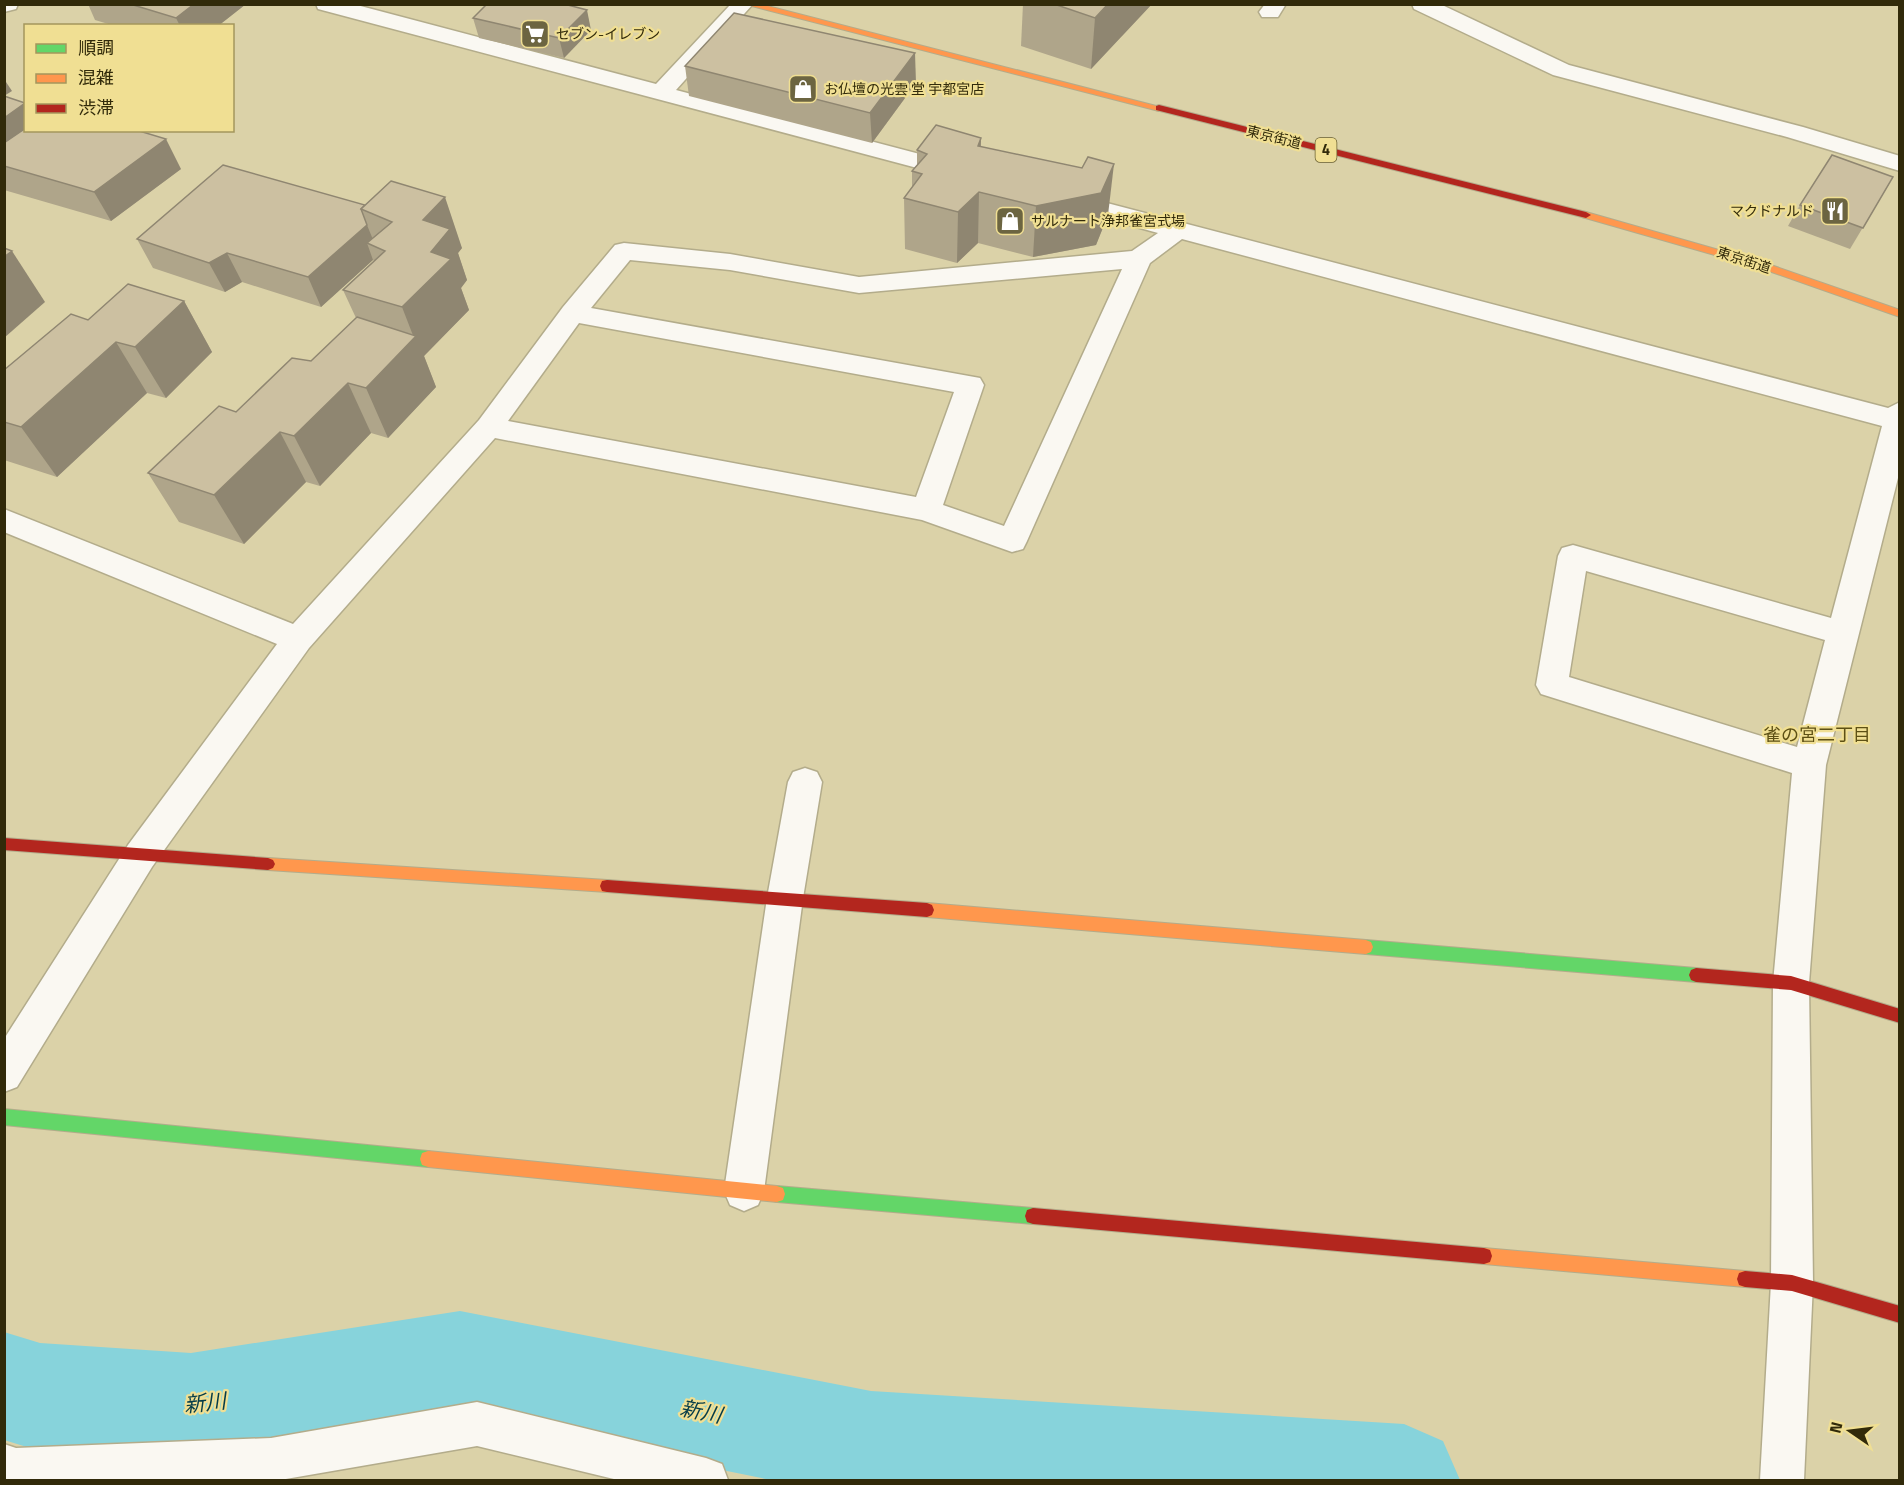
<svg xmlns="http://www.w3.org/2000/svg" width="1904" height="1485" font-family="'Titillium Web','Noto Sans JP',sans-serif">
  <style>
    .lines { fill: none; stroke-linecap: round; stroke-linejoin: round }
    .river { fill: #87d3db; fill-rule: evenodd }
    .street-casing { stroke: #b3ac8b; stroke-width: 3 }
    .fast-casing { stroke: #b3ac8b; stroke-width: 2 }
    .slow-casing { stroke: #b3ac8b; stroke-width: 2 }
    .jam-casing { stroke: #b3ac8b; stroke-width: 2 }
    .street { fill: #faf8f2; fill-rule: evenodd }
    .fast { fill: #63d668; fill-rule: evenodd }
    .slow { fill: #ff974d; fill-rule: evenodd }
    .jam { fill: #b3261e; fill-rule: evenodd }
    .wall { fill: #afa58a }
    .shaded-wall { fill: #8f8671 }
    .building { fill: #ccc0a1; stroke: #8f8671; stroke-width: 1.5 }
    .labels { text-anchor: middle; stroke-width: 4.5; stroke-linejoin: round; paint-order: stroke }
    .far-poi-label { font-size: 14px; fill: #312a0a; stroke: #f0df93; text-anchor: start }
    .far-street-label { font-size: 14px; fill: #312a0a; stroke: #f0df93 }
    .shield { fill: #f0df93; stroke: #6a6033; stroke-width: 1.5 }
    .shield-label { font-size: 15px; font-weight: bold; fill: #312a0a }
    .neighbourhood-label { font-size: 18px; fill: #5d5015; stroke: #f0df93 }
    .near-water-label { font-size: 21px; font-style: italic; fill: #053c48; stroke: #f0df93 }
  </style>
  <rect width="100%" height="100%" fill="#dbd2a8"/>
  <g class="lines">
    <path class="river" d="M460 1311 871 1391 1404 1424 1443 1441 1460 1480H771L460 1417 191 1461 40 1451 4 1440V1332L40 1343 191 1353Z"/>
    <g class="street-casing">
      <g id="street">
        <path d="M4 4H18L16 9 4 12Z"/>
        <path d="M316 4H353L656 84 731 4H753L676 90 969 167 972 172 969 177 960 179 951 177 318 9Z"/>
        <path d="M1265 4H1286L1278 17H1262L1259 12Z"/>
        <path d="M1412 4H1440L1569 65 1803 127 1900 156V171L1787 137 1553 75 1414 9Z"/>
        <path d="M1065 192 1888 408 1900 402V470L1826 765 1809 983 1813 1283 1804 1480H1760L1771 1283 1773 983 1792 773 1541 694 1536 685 1558 556 1562 548 1573 545 1831 618 1882 426 1182 239 1150 263 1027 541 1023 549 1012 552 922 520 495 438 309 648 152 867 17 1087 4 1092V1039L128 845 277 644 4 532V509L293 624 479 420 563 307 615 245 624 243 730 254 859 277 1132 251 1158 233 1056 205 1053 200 1056 195ZM630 260 730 270 859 293 1122 269 1004 526 943 505 984 385 980 378 591 308ZM579 323 954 392 916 497 508 421ZM1586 571 1825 640 1797 747 1569 677Z"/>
        <path d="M805 768 817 772 822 782 803 898 764 1191 758 1205 744 1211 730 1205 724 1191 767 898 788 782 793 772Z"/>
        <path d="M477 1402 706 1458 722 1464 728 1480H618L477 1446 280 1480H4V1444L16 1448 271 1438Z"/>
      </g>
    </g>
    <g class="fast-casing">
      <g id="fast">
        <path d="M1366 940 1696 968 1701 970 1703 975 1701 980 1696 982 1366 954 1361 952 1359 947 1361 942Z"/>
        <path d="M4 1109 428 1151 434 1153 436 1159 434 1165 428 1167 4 1125Z"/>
        <path d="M777 1186 1033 1208 1039 1210 1041 1216 1039 1222 1033 1224 777 1202 771 1200 769 1194 771 1188Z"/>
      </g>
    </g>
    <g class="slow-casing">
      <g id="slow">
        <path d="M744 4H760L1164 108 1159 111Z"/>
        <path d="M1586 212 1768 264 1900 310V317L1760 268 1582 217V213Z"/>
        <path d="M268 858 607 880 612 881 614 886 612 891 607 892 268 870 263 868 261 864 263 860Z"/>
        <path d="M927 903 1366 940 1371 942 1373 947 1371 952 1366 954 927 917 922 915 920 910 922 905Z"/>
        <path d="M428 1151 777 1186 783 1188 785 1194 783 1200 777 1202 428 1167 422 1165 420 1159 422 1153Z"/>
        <path d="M1484 1248 1745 1271 1751 1273 1753 1279 1751 1285 1745 1287 1484 1264 1478 1262 1476 1256 1478 1250Z"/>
      </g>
    </g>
    <g class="jam-casing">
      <g id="jam">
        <path d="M1159 105 1586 212 1591 215 1586 218 1156 110V106Z"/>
        <path d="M4 838 268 858 273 860 275 864 273 868 268 870 4 850Z"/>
        <path d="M607 880 927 903 932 905 934 910 932 915 927 917 607 892 602 891 600 886 602 881Z"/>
        <path d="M1696 968 1791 976 1900 1009V1023L1791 990 1696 982 1691 980 1689 975 1691 970Z"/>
        <path d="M1033 1208 1484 1248 1490 1250 1492 1256 1490 1262 1484 1264 1033 1224 1027 1222 1025 1216 1027 1210Z"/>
        <path d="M1745 1271 1792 1275 1900 1306V1323L1792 1291 1745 1287 1739 1285 1737 1279 1739 1273Z"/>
      </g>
    </g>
    <use href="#street" class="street"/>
    <use href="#fast" class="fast"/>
    <use href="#slow" class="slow"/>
    <use href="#jam" class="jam"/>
  </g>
  <g class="wall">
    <path d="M88 4H246L218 26H115L95 20Z"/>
    <path d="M1023 4H1152L1091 69 1021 46Z"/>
    <path d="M473 18 591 30 564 58 479 38Z"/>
    <path d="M685 66 916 83 872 143 689 96Z"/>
    <path d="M4 96 26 130 181 169 111 221 4 190Z"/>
    <path d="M981 146 1108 215 1096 245 1033 257 978 243 957 263 905 249 904 198 912 187V171L917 165V150Z"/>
    <path d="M1893 177 1850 249 1788 226 1800 205Z"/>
    <path d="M365 205 462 248 458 253 467 280 461 288 469 310 424 356 436 387 388 438 371 433 320 486 306 482 244 544 179 522 148 473 311 361 356 318 343 290 374 261 373 260 321 307 242 282 225 292 153 268 137 239Z"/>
    <path d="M184 301 212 352 166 398 147 393 57 477 4 460V370L88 320Z"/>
  </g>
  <g class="shaded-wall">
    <path d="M194 4H246L218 26H180L176 18Z"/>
    <path d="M1108 4H1152L1091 69 1095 18Z"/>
    <path d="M587 10 591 30 564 58 559 38Z"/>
    <path d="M915 53 916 83 872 143 870 113Z"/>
    <path d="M4 79 12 91 4 96Z"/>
    <path d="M25 103 26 130 4 161V118Z"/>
    <path d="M981 138 980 190 979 192 978 243 957 263 958 212 978 146Z"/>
    <path d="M166 139 181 169 111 221 94 192Z"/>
    <path d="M1114 164 1108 215 1096 245 1033 257 1036 206Z"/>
    <path d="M445 197 462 248 458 253 467 280 461 288 469 310 424 356 436 387 388 438 366 388 414 338 402 307 431 252 423 220Z"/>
    <path d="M367 225 376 247 367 243 373 260 321 307 308 277Z"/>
    <path d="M12 251 45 302 4 338V257Z"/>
    <path d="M227 253 242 282 225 292 209 263Z"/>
    <path d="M184 301 212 352 166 398 135 347Z"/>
    <path d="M116 342 147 393 57 477 21 427Z"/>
    <path d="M348 383 371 433 320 486 294 436Z"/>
    <path d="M280 432 306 482 244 544 214 495Z"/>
  </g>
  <g class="building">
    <path d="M130 4H194L176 18Z"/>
    <path d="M487 4H564L587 10 559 38 473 18Z"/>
    <path d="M1054 4H1108L1095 18Z"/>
    <path d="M734 13 915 53 870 113 685 66Z"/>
    <path d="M4 96 25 103 4 118Z"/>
    <path d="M936 125 981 138 978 146 1082 168 1088 157 1114 164 1101 193 1036 206 979 192 958 212 904 198 922 174 912 171 927 154 917 150Z"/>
    <path d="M26 128V130H136L166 139 94 192 4 166V143Z"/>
    <path d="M1832 155 1893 177 1863 228 1800 205Z"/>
    <path d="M223 165 365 205 361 209 367 225 308 277 227 253 209 263 137 239Z"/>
    <path d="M391 181 445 197 423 220 450 229 431 252 451 259 402 307 343 290 385 251 367 243 392 222 361 209Z"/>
    <path d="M4 248 12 251 4 257Z"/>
    <path d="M128 284 184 301 135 347 116 342 21 427 4 422V370L71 314 88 320Z"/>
    <path d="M357 317 416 336 366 388 348 383 294 436 280 432 214 495 148 473 219 406 236 412 292 358 311 361Z"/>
  </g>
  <defs>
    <g id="supermarket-square" transform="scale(1.5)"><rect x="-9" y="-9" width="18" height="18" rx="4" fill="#6c6541" stroke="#f0df93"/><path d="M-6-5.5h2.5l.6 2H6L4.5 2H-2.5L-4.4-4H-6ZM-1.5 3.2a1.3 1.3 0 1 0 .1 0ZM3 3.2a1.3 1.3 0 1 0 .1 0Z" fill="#fff"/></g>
    <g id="shop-square" transform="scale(1.5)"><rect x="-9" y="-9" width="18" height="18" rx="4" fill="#6c6541" stroke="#f0df93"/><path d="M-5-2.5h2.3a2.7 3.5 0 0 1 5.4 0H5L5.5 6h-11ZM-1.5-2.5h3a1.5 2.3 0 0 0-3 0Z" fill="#fff"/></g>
    <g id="restaurant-square" transform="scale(1.5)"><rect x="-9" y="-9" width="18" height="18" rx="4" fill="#6c6541" stroke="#f0df93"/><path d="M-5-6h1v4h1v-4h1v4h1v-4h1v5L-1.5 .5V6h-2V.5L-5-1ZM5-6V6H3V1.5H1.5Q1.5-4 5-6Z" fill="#fff"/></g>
  </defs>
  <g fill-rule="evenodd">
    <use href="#supermarket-square" x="535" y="34"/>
    <use href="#shop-square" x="803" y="89"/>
    <use href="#restaurant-square" x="1835" y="211"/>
    <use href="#shop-square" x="1010" y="221"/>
  </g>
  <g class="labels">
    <g class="far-poi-label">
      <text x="556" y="39">セブン-イレブン</text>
      <text x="824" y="94">お仏壇の光雲 堂 宇都宮店</text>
      <text x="1814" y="216" text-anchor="end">マクドナルド</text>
      <text x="1031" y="226">サルナート浄邦雀宮式場</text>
    </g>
    <g class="far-street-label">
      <text transform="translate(1274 137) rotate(14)" y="5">東京街道</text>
      <text transform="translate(1744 260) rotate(18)" y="5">東京街道</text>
    </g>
    <rect class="shield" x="1315.5" y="138" width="21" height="24" rx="4.5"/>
    <g class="shield-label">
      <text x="1326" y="155">4</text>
    </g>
    <g class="neighbourhood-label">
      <text x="1817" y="741">雀の宮二丁目</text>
    </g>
    <g class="near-water-label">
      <text transform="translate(205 1403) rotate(-6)" y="7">新川</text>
      <text transform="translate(701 1412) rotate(11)" y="7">新川</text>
    </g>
  </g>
  <rect width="1904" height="1485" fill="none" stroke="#312a0a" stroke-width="12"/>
  <rect x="24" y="24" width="210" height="108" fill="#f0df93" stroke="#a4975c" stroke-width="1.5"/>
  <rect x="36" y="44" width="30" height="9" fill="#63d668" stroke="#a4975c" stroke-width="1.5"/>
  <text x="78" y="54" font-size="18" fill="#312a0a">順調</text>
  <rect x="36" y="74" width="30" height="9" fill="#ff974d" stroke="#a4975c" stroke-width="1.5"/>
  <text x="78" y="84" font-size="18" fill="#312a0a">混雑</text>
  <rect x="36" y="104" width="30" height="9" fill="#b3261e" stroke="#a4975c" stroke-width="1.5"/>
  <text x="78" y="114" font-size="18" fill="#312a0a">渋滞</text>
  <g transform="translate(1850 1431) rotate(284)" stroke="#f0df93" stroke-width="4.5" paint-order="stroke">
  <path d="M0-4.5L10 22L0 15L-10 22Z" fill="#312a0a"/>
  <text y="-9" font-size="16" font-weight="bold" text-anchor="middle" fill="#312a0a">N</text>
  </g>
</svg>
